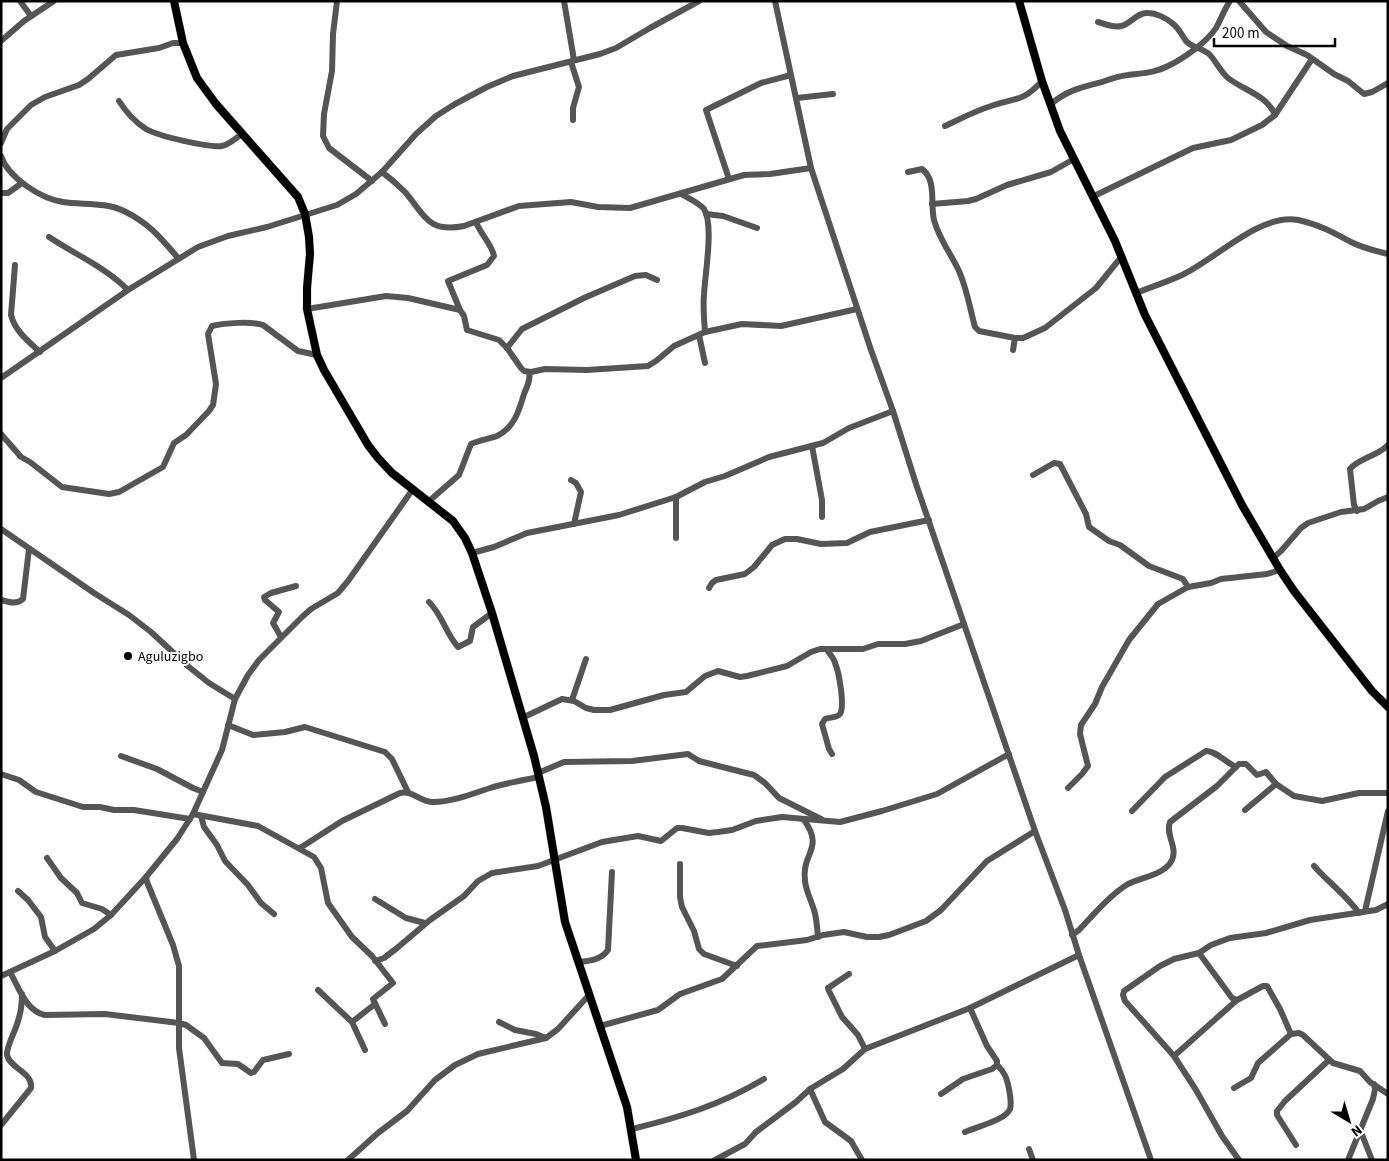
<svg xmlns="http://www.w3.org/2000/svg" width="1389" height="1161" font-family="'Source Sans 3',sans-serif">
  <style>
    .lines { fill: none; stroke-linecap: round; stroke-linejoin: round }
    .major-casing { stroke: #dbdbdb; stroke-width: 9 }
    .minor { stroke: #555; stroke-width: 6 }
    .major { stroke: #000; stroke-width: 8 }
    .poi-dot { fill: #000; stroke: #fff; stroke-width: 2 }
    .labels { text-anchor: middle; stroke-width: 4; stroke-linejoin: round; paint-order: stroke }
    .poi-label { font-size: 14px; fill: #000; stroke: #fff; text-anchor: start }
  </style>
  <rect width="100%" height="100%" fill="#fff"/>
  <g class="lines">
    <g class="major-casing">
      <g id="major">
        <path d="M174 1 183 43 197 78 216 104 298 197 305 214 309 237 310 254 307 288V309L317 355 324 370 368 445 378 458 392 473 453 521 465 538 472 553 492 613 534 756 546 807 565 922 627 1107 636 1160"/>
        <path d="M1019 1 1042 81 1060 131 1115 241 1145 315 1242 505 1280 570 1294 591 1372 691 1388 707"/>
      </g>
    </g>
    <g class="minor">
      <path d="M20 1 31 16"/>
      <path d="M337 1 333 34 332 71 324 114 323 136 329 148 372 181"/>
      <path d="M564 1 574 60"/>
      <path d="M775 1 811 168 871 350 893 411 916 484 1035 831 1065 910 1079 955 1151 1160"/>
      <path d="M1239 1 1266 32 1287 46 1307 55 1334 74 1348 81 1364 94 1372 92 1388 83"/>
      <path d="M1098 22C1105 24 1114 28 1121 26 1131 24 1137 12 1148 13 1156 13 1166 18 1172 23 1179 28 1181 34 1186 41 1192 48 1202 48 1209 54 1216 61 1220 71 1228 78 1243 90 1267 95 1275 115"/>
      <path d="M1 41 24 21 54 1"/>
      <path d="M571 62 579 87 573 108V120"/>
      <path d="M797 98 833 94"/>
      <path d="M119 101C126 112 135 122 146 129 158 136 209 148 222 146 229 145 236 138 242 134"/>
      <path d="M1050 105C1065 91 1082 87 1102 82 1110 79 1119 76 1128 75 1142 73 1155 73 1168 66 1183 59 1207 42 1216 28 1221 19 1224 10 1230 1"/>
      <path d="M945 126C960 119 975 111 991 106 1016 97 1022 103 1042 81"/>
      <path d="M1 143 7 129 31 105 45 97 79 85 88 79 116 55 159 48 173 43H183"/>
      <path d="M1 156C8 178 42 199 63 202 83 205 105 202 124 211 150 224 160 237 178 258"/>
      <path d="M382 172C390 178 398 185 405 192 425 215 427 233 464 226L519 206 571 202 598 207 630 208 744 175 770 174 811 168"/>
      <path d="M908 172 922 169C937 180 930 204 934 220 939 239 951 254 959 271 967 289 970 309 975 327L979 331 1015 338H1023L1045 328 1096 288 1122 256"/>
      <path d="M729 179 706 110 761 83 791 75"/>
      <path d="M1 193H8L22 183"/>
      <path d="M681 194C688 198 699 203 704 209 714 224 705 275 704 294 703 306 704 320 705 332"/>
      <path d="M1094 196 1193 148 1231 140 1262 125 1275 115 1312 59"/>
      <path d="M932 204 968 201 976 199 1007 185 1051 172 1074 159"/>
      <path d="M706 214 723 216 757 228"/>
      <path d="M49 237C76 255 105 267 128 290"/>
      <path d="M15 265 11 315C15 331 28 341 40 352"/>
      <path d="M1136 293C1151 287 1167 282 1182 275 1216 259 1260 213 1298 220 1318 224 1334 233 1351 242 1363 248 1375 251 1388 254"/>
      <path d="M307 309 386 296 408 298 460 310 464 316 467 330 499 340 507 348 521 368 524 371 531 372 545 369 587 370 648 366 656 361 674 346 705 332 742 324 781 326 857 309"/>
      <path d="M460 310 448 281 487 265 494 256C492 245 480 233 476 222"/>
      <path d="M699 335 705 363"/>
      <path d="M507 348 522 329 584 298 635 276 646 275 657 280"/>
      <path d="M1013 350 1015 338"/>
      <path d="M1 378 128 290 198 247 228 236 267 227 337 205 356 194 382 172 416 134 436 116 455 104 487 87 513 76 600 54 616 48 650 28 699 1"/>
      <path d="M1 434 21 457 30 462 62 487 109 494 119 492 163 467 174 443 186 435 209 411 213 405 216 384 208 334 212 326C225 323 252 321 263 325L298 351 317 355"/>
      <path d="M812 446 822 500V517"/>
      <path d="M1033 475 1054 463 1060 464 1086 514 1089 527 1109 541 1120 545 1149 566 1183 579 1188 587"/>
      <path d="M571 480 576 483 581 492 574 524"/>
      <path d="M428 502 459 475 471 444C479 440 489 439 497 436 514 428 519 411 524 394 527 387 531 379 529 372"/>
      <path d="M1357 511 1354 505 1350 469C1359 458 1378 456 1388 445"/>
      <path d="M1 529 94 593 129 615 151 632 189 667 209 683 235 699"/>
      <path d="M676 538V497"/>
      <path d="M472 553 494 547 527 533 619 515 676 497 705 482 725 476 769 457 823 443 849 428 893 411"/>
      <path d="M1273 558 1281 551 1301 528 1308 523 1341 512 1364 509 1378 501 1388 497"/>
      <path d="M709 588 712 583 716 580 745 574 754 567 772 545 785 539H797L821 544 847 543 870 532 929 520"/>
      <path d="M1 600C9 602 16 605 23 599L29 549"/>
      <path d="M429 602C443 616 445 632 458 647L470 641 473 627 492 613"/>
      <path d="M281 637 273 623 279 612 265 600 264 597 271 593 296 586"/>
      <path d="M827 650C830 654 834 658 835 663 839 672 845 706 840 714 837 718 830 717 825 719L822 724 829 749 832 754"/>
      <path d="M572 700 586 659"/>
      <path d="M522 718 562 699 574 701 586 708 594 710H610L664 695 686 692 705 676 718 671 740 677 747 676 787 666 811 652 820 649H863L878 644H905L921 641 964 624"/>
      <path d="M228 725 253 735 285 732 305 727 385 752 392 759 408 792"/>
      <path d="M121 756 157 769 193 788 203 792"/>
      <path d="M538 773 564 762 632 761 688 754 699 761 754 775 765 783 779 798 821 819"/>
      <path d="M1 774 19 780 36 792 83 807H100L114 810H134L190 819"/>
      <path d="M1068 788 1082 774 1088 766 1080 734 1081 725 1095 704 1102 687 1129 640 1158 604 1188 587 1211 583 1221 579 1267 574 1280 570"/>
      <path d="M1245 810 1276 784 1294 796 1322 801 1359 793H1388"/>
      <path d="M1132 811 1165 777 1206 751C1214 750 1227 763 1236 767"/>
      <path d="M193 814 258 826 314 857 321 868 328 903 352 937 372 956 393 983 373 999 385 1024"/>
      <path d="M201 816 204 827 217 845 225 861 248 885 261 903 274 914"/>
      <path d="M804 820C825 849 801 853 805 881 806 891 811 900 814 910 817 919 817 928 818 937"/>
      <path d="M300 848 342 821 400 793C413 790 420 802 433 802 452 802 472 794 490 788 506 783 523 780 539 777"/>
      <path d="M47 858 61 878 77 893 82 903 102 909 111 915"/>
      <path d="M680 864V897L682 907 694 931 699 949 704 954 737 966"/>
      <path d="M1314 866C1329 883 1346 895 1359 913"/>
      <path d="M18 891 28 900 41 917 45 937 55 951"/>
      <path d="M375 899 406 918 425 923"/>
      <path d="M1365 911 1388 811"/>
      <path d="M1072 935 1079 930C1094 914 1110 895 1128 884 1141 877 1165 875 1172 860 1178 847 1165 835 1170 822L1217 786 1239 764H1246L1257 775 1266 772 1276 784"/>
      <path d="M1199 953 1232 998 1237 1000 1239 999 1263 986H1267L1280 1009 1291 1034 1299 1033 1303 1035 1333 1063 1360 1071 1370 1082 1388 1094"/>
      <path d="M375 961 384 958 397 948 430 920 464 896 478 881 492 873 538 866 602 842 638 836 661 841 677 828H682L709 833 718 832 732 830 756 821 782 817 840 822 882 811 937 794 1009 754"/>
      <path d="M578 962C590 961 601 960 608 950L612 872"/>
      <path d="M10 972C19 988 26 1011 45 1015L105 1014 179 1023 186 1025 204 1038 222 1063 238 1064 251 1073 254 1072 263 1060 289 1054"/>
      <path d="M849 974 828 988 829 991 842 1017 858 1035 865 1049"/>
      <path d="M1 976 55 951 94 929 111 915 146 877"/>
      <path d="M318 990 352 1022 365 1050"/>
      <path d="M352 1022 375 1004"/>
      <path d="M499 1022 515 1030 536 1034 546 1038"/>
      <path d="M600 1026 658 1010 680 994 722 979 757 946 807 940 823 935 844 932 867 937H879L889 935 926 921 941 910 987 861 1035 831"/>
      <path d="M1174 1056 1237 1000"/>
      <path d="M1234 1088 1251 1078 1258 1063 1291 1034"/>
      <path d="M810 1089 825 1122 851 1141 862 1160"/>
      <path d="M941 1094 963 1079 992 1069 997 1065V1061L987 1046 970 1008"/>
      <path d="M1 1125 31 1088C33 1072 10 1069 7 1055 6 1047 16 1030 18 1021 21 1012 22 1003 22 994"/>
      <path d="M632 1129C681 1117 720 1105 764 1079"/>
      <path d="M965 1132C976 1127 1006 1120 1010 1109 1012 1103 1010 1096 1009 1089 1007 1079 1005 1072 997 1065"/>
      <path d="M1361 1132 1372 1160"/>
      <path d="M1296 1145 1277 1115V1111L1285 1101 1329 1060"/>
      <path d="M1029 1149 1033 1160"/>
      <path d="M194 1160 179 1048V966L173 945 147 882 146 877 177 839 193 814 222 750 235 699 248 675 259 660 302 617 311 609 338 593 348 581 413 489"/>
      <path d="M348 1160 378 1133 407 1111 435 1080 455 1065 478 1054 546 1038 558 1029 589 995"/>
      <path d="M715 1160 745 1144 756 1132 796 1102 810 1089 843 1069 865 1049 970 1008 1079 955"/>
      <path d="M1239 1160 1222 1136 1196 1090 1174 1056 1125 1001 1123 995 1124 991 1160 966 1174 959 1199 953 1211 945 1230 938 1266 933 1310 920 1376 910 1388 904"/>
      <path d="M1348 1160 1373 1099 1375 1089 1374 1084"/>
    </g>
    <use href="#major" class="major"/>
  </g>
  <circle class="poi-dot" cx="128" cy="656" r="5"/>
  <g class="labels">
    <g class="poi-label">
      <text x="138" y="661">Aguluzigbo</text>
    </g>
  </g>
  <rect width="1389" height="1161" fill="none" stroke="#000000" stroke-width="5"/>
  <g transform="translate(1349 1121) rotate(142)" stroke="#ffffff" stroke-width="4" paint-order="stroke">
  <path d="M0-4L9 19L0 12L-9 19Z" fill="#000000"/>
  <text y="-8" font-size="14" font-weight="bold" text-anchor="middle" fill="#000000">N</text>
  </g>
  <path d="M1214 38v8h121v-8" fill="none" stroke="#000000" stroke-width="2.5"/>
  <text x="1222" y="38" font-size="15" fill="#000000" stroke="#ffffff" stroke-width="4" paint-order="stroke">200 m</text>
</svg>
